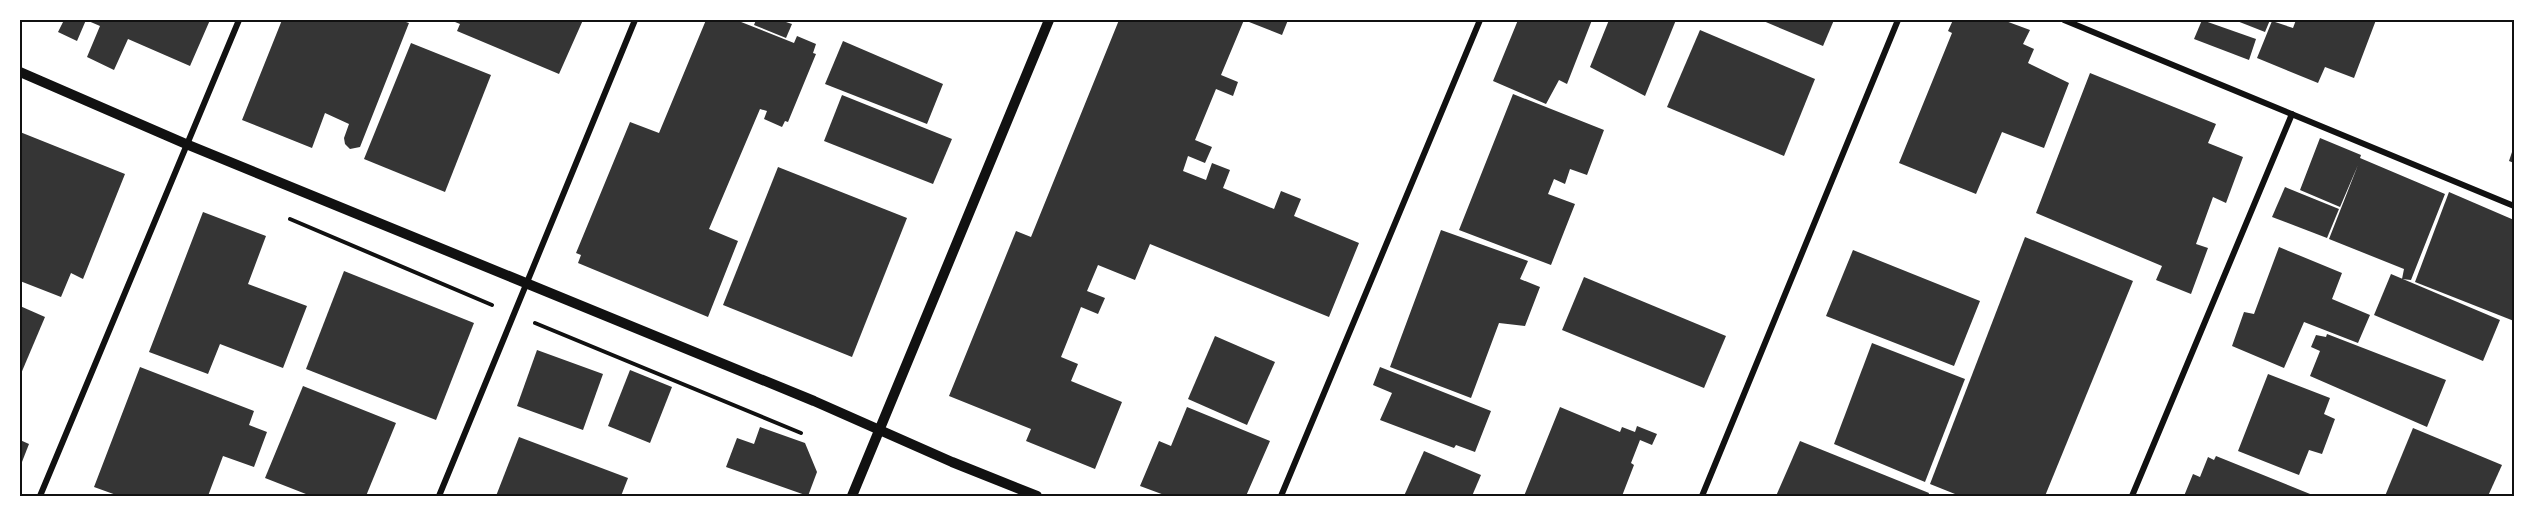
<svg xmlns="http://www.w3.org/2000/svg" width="2534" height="516" font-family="'DejaVu Sans',sans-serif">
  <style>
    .building { fill: #353535 }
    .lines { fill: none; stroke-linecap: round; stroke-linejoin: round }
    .path { stroke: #111; stroke-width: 4 }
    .minor { stroke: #111; stroke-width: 6 }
    .tertiary { stroke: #111; stroke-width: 10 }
    .neatline { fill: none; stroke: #111; stroke-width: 2 }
  </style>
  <rect width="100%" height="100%" fill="#fff"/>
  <g class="building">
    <path d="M64 20H210L190 66 128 39 114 70 87 57 100 26 86 20 77 41 58 32Z"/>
    <path d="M282 20H400L409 23 360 147 350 149 345 144 344 138 349 124 325 113 312 148 242 120Z"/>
    <path d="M450 20H583L559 74 457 31 460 24Z"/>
    <path d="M706 20H736L794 43 797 36 816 44 813 53 816 54 788 122 785 121 782 127 764 119 767 111 760 109 709 229 738 241 708 317 578 263 581 255 576 253 630 122 659 133Z"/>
    <path d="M756 20H780L792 24 786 38 754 25Z"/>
    <path d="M1119 20H1288L1282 35 1244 20 1221 75 1238 82 1233 96 1216 89 1195 140 1212 147 1205 163 1188 156 1183 171 1206 180 1212 163 1230 170 1223 188 1274 209 1281 191 1301 199 1294 216 1359 243 1329 317 1150 244 1135 280 1098 265 1087 291 1105 298 1098 314 1081 307 1061 357 1078 364 1071 381 1122 402 1095 469 1026 441 1031 429 949 396 1016 231 1031 237Z"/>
    <path d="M1518 20H1592L1567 84 1559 80 1546 104 1493 81Z"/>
    <path d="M1609 20H1676L1645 96 1590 67Z"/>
    <path d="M1761 20H1834L1823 46Z"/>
    <path d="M1953 20H2003L2030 30 2023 44 2034 49 2028 63 2069 83 2044 148 2002 132 1976 194 1899 163 1952 33 1948 31Z"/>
    <path d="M2202 20 2256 39 2249 60 2194 39Z"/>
    <path d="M2237 20H2270L2265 32 2237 21Z"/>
    <path d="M2296 20H2376L2354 78 2325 67 2318 83 2257 58 2272 21 2293 28Z"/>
    <path d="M1700 30 1815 79 1784 156 1667 107Z"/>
    <path d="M843 41 943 84 927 124 825 84Z"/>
    <path d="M411 43 491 75 445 192 364 159Z"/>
    <path d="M2090 73 2216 124 2208 143 2243 157 2226 203 2213 197 2196 244 2208 248 2191 294 2156 280 2162 266 2036 213Z"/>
    <path d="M1513 94 1604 130 1587 175 1570 169 1565 184 1554 179 1548 194 1575 204 1551 265 1459 230Z"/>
    <path d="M842 95 952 139 933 184 824 141Z"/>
    <path d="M20 132 125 174 83 279 71 273 61 297 20 281Z"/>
    <path d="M2320 138 2361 155 2360 158 2445 194 2411 280 2402 279 2404 269 2329 239 2358 165 2340 207 2300 190Z"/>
    <path d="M2514 146V163L2509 161Z"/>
    <path d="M778 167 907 218 852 357 723 305Z"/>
    <path d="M2285 187 2339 209 2327 238 2272 217Z"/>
    <path d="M2449 192 2514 220V321L2415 282Z"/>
    <path d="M203 212 266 236 248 284 307 306 283 368 220 344 208 374 149 352Z"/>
    <path d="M1441 230 1528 261 1520 279 1540 287 1525 326 1499 323 1471 398 1390 367Z"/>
    <path d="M2025 237 2133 281 2045 496H1960L1930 484Z"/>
    <path d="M2279 247 2342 273 2332 299 2370 315 2358 343 2304 322 2284 368 2232 346 2244 312 2254 314Z"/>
    <path d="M1853 250 1980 301 1954 366 1826 316Z"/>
    <path d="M344 271 474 323 436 420 306 369Z"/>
    <path d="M2391 274 2500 320 2483 361 2374 315Z"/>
    <path d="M1584 277 1726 336 1704 388 1562 330Z"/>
    <path d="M20 306 45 317 20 376Z"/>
    <path d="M2327 334 2446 380 2427 427 2310 376 2320 351 2311 347 2316 335 2326 337Z"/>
    <path d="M1215 336 1275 362 1247 425 1188 399Z"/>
    <path d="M1872 343 1965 379 1925 482 1834 444Z"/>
    <path d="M537 350 603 374 583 430 517 406Z"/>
    <path d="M140 367 254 411 249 425 267 432 254 467 223 456 208 496H119L94 487Z"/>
    <path d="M1380 367 1491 411 1475 452 1456 445 1454 448 1380 420 1392 393 1373 385Z"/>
    <path d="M630 370 672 387 650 443 608 426Z"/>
    <path d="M2268 374 2330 398 2324 414 2335 419 2322 454 2309 450 2299 475 2238 451Z"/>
    <path d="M303 386 396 423 366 496H311L265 478Z"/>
    <path d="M1187 407 1270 441 1246 496H1167L1140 486 1159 441 1171 446Z"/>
    <path d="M1560 407 1620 432 1622 427 1635 432 1637 426 1657 434 1652 445 1640 440 1631 463 1634 465 1622 496H1524Z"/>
    <path d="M760 427 805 443 817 472 808 496 726 467 737 438 754 444Z"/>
    <path d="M2413 428 2502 465 2488 496H2385Z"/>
    <path d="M519 437 628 478 621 496H496Z"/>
    <path d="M20 440 29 444 20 467Z"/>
    <path d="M1800 441 1929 493 1928 496H1776Z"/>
    <path d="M1424 451 1481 475 1472 496H1404Z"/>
    <path d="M2216 456 2315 496H2184L2193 474 2200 477 2208 457 2214 460Z"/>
  </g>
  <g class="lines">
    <g class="path">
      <path d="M290 219 492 305"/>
      <path d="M535 323 801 433"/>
    </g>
    <g class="minor">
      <path d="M2064 20 2514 206"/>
      <path d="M40 496 239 20"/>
      <path d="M439 496 635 20"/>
      <path d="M1281 496 1480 20"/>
      <path d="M1702 496 1898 20"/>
      <path d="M2132 496 2292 114"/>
    </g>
    <g class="tertiary">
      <path d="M20 72 186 144 814 401 952 462 1037 496"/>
      <path d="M852 496 1049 20"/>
    </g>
  </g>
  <rect width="2534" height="516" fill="none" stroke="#ffffff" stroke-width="42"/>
  <rect x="21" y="21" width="2492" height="474" class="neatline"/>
</svg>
